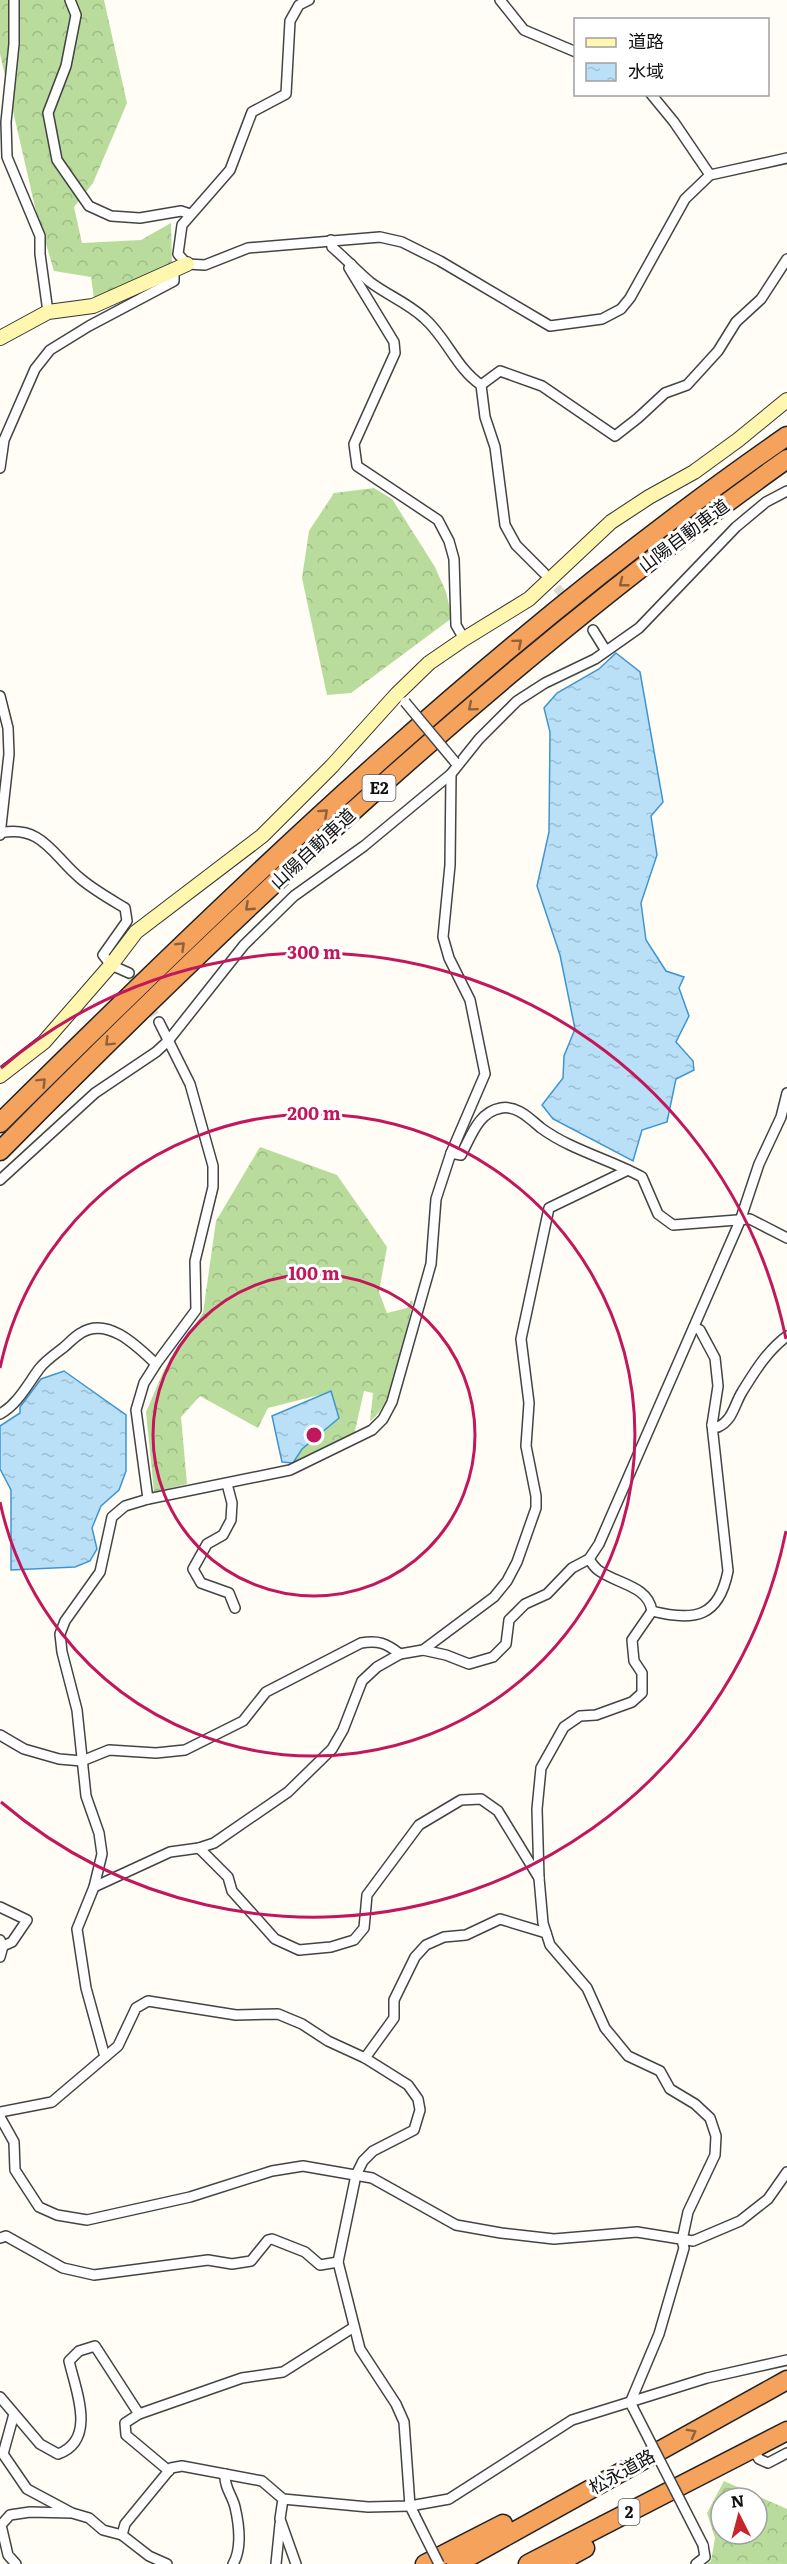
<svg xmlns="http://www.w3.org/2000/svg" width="787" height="2564" font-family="Literata,'Noto Sans JP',serif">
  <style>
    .forest { fill: url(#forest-crowns); fill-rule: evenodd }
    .water { fill: url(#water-ripples); stroke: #3f96cf; stroke-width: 1.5 }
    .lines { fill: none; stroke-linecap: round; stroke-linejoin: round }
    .street-tunnel { stroke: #dbdad3; stroke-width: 9; stroke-dasharray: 9 4.5; stroke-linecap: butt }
    .street-casing { stroke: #444; stroke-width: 12 }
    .secondary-casing { stroke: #333; stroke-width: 16 }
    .highway-casing { stroke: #222; stroke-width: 21 }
    .street { stroke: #fff; stroke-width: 9 }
    .secondary { stroke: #fff6b0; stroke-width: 14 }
    .highway { stroke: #f5a25d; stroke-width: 18 }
    .street-bridge-casing { stroke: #444; stroke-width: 12; stroke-linecap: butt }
    .street-bridge { stroke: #fff; stroke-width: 9 }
    .oneway { stroke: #8e613b }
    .ring { fill: none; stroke: #c2185b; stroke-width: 3 }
    .labels { text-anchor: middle; stroke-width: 6; stroke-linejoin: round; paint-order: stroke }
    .shield { fill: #fff; stroke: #585858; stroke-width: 1.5 }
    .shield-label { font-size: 16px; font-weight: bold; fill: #111 }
    .street-label { font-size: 18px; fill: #111; stroke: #fff }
    .centre { fill: #c2185b; stroke: #fff; stroke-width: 3 }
    .ring-label { font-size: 18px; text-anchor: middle; font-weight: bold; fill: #c2185b; stroke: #fff; stroke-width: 6; stroke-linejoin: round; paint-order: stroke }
  </style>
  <defs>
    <pattern id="forest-crowns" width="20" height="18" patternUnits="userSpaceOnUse" patternTransform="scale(1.5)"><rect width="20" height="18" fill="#b9dc9c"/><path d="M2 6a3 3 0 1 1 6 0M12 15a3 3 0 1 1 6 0" fill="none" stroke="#9ebc85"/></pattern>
    <pattern id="water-ripples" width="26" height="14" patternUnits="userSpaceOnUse" patternTransform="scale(1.5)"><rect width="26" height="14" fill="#b9e0f7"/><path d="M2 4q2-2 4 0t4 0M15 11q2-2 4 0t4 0" fill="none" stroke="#9ebfd3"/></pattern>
  </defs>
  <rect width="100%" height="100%" fill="#fffdf5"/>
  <g class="forest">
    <path d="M0 0H104L127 103 93 183 74 207 82 243 141 240 171 223 172 266 94 298 91 277 54 271 35 207 0 54Z"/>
    <path d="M374 488 392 499 435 567 446 592 452 618 351 693 327 695 302 578 309 531 334 493Z"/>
    <path d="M260 1147 337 1175 387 1247 379 1292 387 1313 407 1308 411 1300 413 1302C406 1330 394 1407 370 1421L373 1393 364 1391 354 1435 293 1463 302 1449 339 1418 331 1392 268 1408 258 1428 200 1396 181 1417 187 1484 154 1492 146 1412 164 1370 203 1313 216 1221Z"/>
    <path d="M724 2481 787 2509V2564H707L711 2561 715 2538 707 2513ZM721 2498H757V2534H721Z"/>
  </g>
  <g class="water">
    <path d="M616 653 640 672 663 802 651 816 657 855 641 903 646 940 666 971 684 977 679 988 689 1016 676 1042 693 1061 694 1070 676 1079 667 1122 642 1130 633 1161 553 1119 542 1105 563 1078 564 1056 575 1029 560 955 537 886 549 832 550 732 544 708 557 693 599 669Z"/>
    <path d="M64 1371 126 1415V1471L119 1490 101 1506 92 1528 97 1549 90 1561 75 1567 11 1570V1490L0 1469V1426L20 1413V1407L41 1379Z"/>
    <path d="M331 1391 339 1418 302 1449 293 1463 282 1462 272 1416Z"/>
  </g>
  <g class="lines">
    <g class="street-tunnel">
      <path d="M548 577 570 603"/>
      <path d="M129 973 159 1022"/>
    </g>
    <g class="street-casing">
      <g id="street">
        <path d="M14 0V44L6 122 7 157 40 236V254L48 312"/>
        <path d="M70 0 76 15 66 66 48 113 57 160 89 206 111 216 140 218 181 211 190 214"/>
        <path d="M309 0 299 5 290 21 286 94 252 112 230 170 182 225 178 254 187 264 205 265 248 248 380 237 402 242 440 261 550 326 602 319 621 309 630 298 685 199 710 175 787 158"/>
        <path d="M500 0 524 30 576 52"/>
        <path d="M651 94 674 122 710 175"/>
        <path d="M331 240 332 247C345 258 357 271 370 282 387 295 408 303 424 318 447 338 456 368 481 385L485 417 495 447 505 525 516 545 544 573"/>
        <path d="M351 264 349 268 394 342 395 353 354 444 357 466 438 520 449 541 454 559 456 625 464 639"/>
        <path d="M481 385 500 371 542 386 615 436 638 418 665 393 687 385 718 351 736 322 761 299 787 259"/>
        <path d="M0 468 4 440 35 369 50 350 89 326 174 281V269"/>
        <path d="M593 630 606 651"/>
        <path d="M0 696 8 728 9 754 0 835"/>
        <path d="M0 833C42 824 53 856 81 879 94 890 110 899 125 908L127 921 103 955 111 965 129 973"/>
        <path d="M451 1153 461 1155C471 1137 478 1112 501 1108 517 1105 530 1119 541 1128 571 1150 609 1159 642 1177L658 1214 673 1225 750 1219 787 1238"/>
        <path d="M0 1180 95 1093 156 1052 168 1041 244 945 294 896 364 846 451 774 479 739 517 701 545 683 595 659 639 628 736 527 766 502 787 491"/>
        <path d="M0 1414C17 1405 28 1384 39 1369 45 1361 55 1354 63 1348 69 1343 74 1337 81 1333 108 1316 138 1347 156 1364"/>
        <path d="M712 1425 718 1427C733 1420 734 1405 742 1392 755 1371 767 1351 787 1336"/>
        <path d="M227 1484 232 1503 231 1520 223 1535 207 1544 193 1569 201 1583 229 1593 235 1608"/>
        <path d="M148 1499 136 1410 144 1383 156 1364 196 1310 195 1261 213 1187V1166L190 1084 159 1022"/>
        <path d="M589 1559C591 1562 594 1567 598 1570 616 1584 648 1585 652 1611 695 1622 719 1617 728 1571L712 1425 718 1386 715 1358 700 1330 694 1327"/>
        <path d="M423 1650 494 1597 507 1581 517 1562 536 1508V1496L526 1446 529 1403 521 1339 549 1208 628 1170"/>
        <path d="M0 1735 24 1749 59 1759 82 1761 109 1750 156 1753 185 1750 243 1721 266 1692 361 1643C378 1640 386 1643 400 1654"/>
        <path d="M199 1848 228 1877 232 1891 275 1939 299 1950 331 1947 354 1940 364 1928 367 1895 419 1825 461 1800 481 1799 498 1811 539 1878 543 1923 550 1945 587 1988 605 2028 628 2056 660 2071 670 2089 695 2104 710 2118 716 2136 715 2155 688 2212 682 2240 684 2248 659 2334 630 2403 633 2408"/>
        <path d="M539 1878 537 1809 541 1768 564 1727 580 1716 596 1715 632 1702 642 1693V1673L634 1661 632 1640 652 1611"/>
        <path d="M94 1887 170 1852 199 1848 214 1843 288 1792 332 1749 343 1730 362 1681 377 1667 400 1654 423 1650 446 1655 469 1664 493 1657 506 1644 509 1620 525 1604 547 1594 572 1568 589 1559 599 1544 740 1221 759 1164 781 1117 787 1093"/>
        <path d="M0 1907 27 1920 12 1942 3 1946"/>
        <path d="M0 1940 3 1946 0 1957"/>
        <path d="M105 2057 118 2046 136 2008 148 2001 236 2015 278 2014 302 2024 328 2041 365 2058 408 2085 418 2099 420 2110 414 2130 373 2151 363 2161 356 2175 338 2262 360 2349 396 2404 404 2422 410 2506 415 2516"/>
        <path d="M365 2058 394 2018V2000L415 1957 426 1945 444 1937 466 1935 500 1919 546 1933"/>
        <path d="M0 2112 52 2102 105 2057 86 1988 77 1929 94 1887 102 1854 99 1833 86 1796 77 1710 62 1652 60 1634 65 1621 100 1572 112 1517 125 1506 148 1499 290 1470 372 1430 383 1419 392 1402 431 1264 436 1199 451 1153 485 1074 470 1000 449 958 443 937 450 865 451 774"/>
        <path d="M0 2117 14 2142 15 2170 39 2207 57 2215 87 2220 190 2197 272 2171 303 2166 372 2178 456 2225 501 2233 554 2239 637 2232 693 2241 740 2221 768 2199 787 2172"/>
        <path d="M0 2238 6 2236 63 2268 94 2275 208 2260 232 2264 251 2261 268 2240 272 2239 305 2252 320 2265 338 2262"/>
        <path d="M0 2397 40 2444 58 2454C97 2440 76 2391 69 2361L79 2351 95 2346 139 2414"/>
        <path d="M14 2414 3 2454 27 2489 70 2512"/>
        <path d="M753 2449 759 2459 768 2463 787 2453"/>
        <path d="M169 2471 126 2435 125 2423 139 2414 242 2378 283 2372 354 2327"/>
        <path d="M225 2474C224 2487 232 2495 235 2507 239 2524 242 2549 233 2564"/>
        <path d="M283 2499 280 2519 296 2564"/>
        <path d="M16 2564 8 2555 1 2525 10 2515 30 2512 72 2513 89 2518 103 2530 122 2535"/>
        <path d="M167 2564 149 2556 122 2535 125 2524 171 2468 182 2466 262 2481 283 2499 368 2507 410 2506 449 2499 572 2420 707 2378 787 2360"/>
        <path d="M276 2564 280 2524"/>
        <path d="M696 2564 705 2557 703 2545"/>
      </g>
    </g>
    <g class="secondary-casing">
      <g id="secondary">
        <path d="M0 338 48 312 93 306 187 264"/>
        <path d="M0 1076 44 1042 111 965 136 932 262 836 332 766 397 694 429 663 464 639 529 599 611 522 649 497 694 472 738 440 787 400"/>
      </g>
    </g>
    <g class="highway-casing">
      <g id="highway">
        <path d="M0 1123C247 878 500 635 787 436"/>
        <path d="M0 1151C245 903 502 662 787 459"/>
        <path d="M425 2564 503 2524"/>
        <path d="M456 2564 787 2380"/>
        <path d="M528 2564 787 2431"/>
        <path d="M556 2564 585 2548"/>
      </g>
    </g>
    <use href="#street" class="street"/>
    <use href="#secondary" class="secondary"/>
    <use href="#highway" class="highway"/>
    <g class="street-bridge-casing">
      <g id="street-bridge">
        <path d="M405 702 455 762"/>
        <path d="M633 2408 703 2545"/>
        <path d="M415 2516 439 2564"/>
      </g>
    </g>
    <use href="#street-bridge" class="street-bridge"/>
  </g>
  <defs><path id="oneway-chevron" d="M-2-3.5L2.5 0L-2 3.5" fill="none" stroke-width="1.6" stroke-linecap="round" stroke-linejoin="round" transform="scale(1.5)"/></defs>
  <g class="oneway">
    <use href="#oneway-chevron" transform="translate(623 583) rotate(142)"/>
    <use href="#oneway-chevron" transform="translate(518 643) rotate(-40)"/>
    <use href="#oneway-chevron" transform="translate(472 707) rotate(140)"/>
    <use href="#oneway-chevron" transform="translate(324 813) rotate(-42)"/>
    <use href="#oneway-chevron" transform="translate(249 907) rotate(137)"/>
    <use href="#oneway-chevron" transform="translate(181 946) rotate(-44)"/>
    <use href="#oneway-chevron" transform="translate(109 1042) rotate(135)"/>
    <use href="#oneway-chevron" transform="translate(42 1082) rotate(-45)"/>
    <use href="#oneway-chevron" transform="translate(692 2433) rotate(-29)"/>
  </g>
  <g class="ring">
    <circle cx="314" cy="1435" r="161"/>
    <path d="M0 1368A321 321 0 1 1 0 1502"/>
    <path d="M786 1531A482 482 0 0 1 1 1802M1 1068A482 482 0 0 1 786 1339"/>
  </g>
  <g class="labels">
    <g class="shield">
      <rect x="362.5" y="775" width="33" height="26" rx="4.5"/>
      <rect x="618.5" y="2499" width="21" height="26" rx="4.5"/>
    </g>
    <g class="shield-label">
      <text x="379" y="794">E2</text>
      <text x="629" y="2518">2</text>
    </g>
    <g class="street-label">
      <text transform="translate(684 536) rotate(-37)" y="6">山陽自動車道</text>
      <text transform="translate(313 849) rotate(-43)" y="6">山陽自動車道</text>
      <text transform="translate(622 2472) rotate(-29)" y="6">松永道路</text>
    </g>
  </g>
  <circle cx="314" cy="1435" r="9" class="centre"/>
  <g class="ring-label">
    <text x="314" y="959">300 m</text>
    <text x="314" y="1120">200 m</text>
    <text x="314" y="1280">100 m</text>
  </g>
  <rect x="574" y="18" width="195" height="78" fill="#ffffff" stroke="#a0a0a0" stroke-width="1.5"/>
  <rect x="586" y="38" width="30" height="9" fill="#fff6b0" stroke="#a0a0a0" stroke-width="1.5"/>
  <text x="628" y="48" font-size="18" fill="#111111">道路</text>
  <rect x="586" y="63" width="30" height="18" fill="url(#water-ripples)" stroke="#a0a0a0" stroke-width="1.5"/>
  <text x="628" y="78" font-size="18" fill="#111111">水域</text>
  <g transform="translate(739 2516) rotate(354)"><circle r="28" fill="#ffffff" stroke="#a0a0a0" stroke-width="1.5"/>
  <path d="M0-4.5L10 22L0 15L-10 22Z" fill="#c4262e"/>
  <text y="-9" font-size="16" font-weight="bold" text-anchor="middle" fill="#111111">N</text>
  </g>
</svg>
